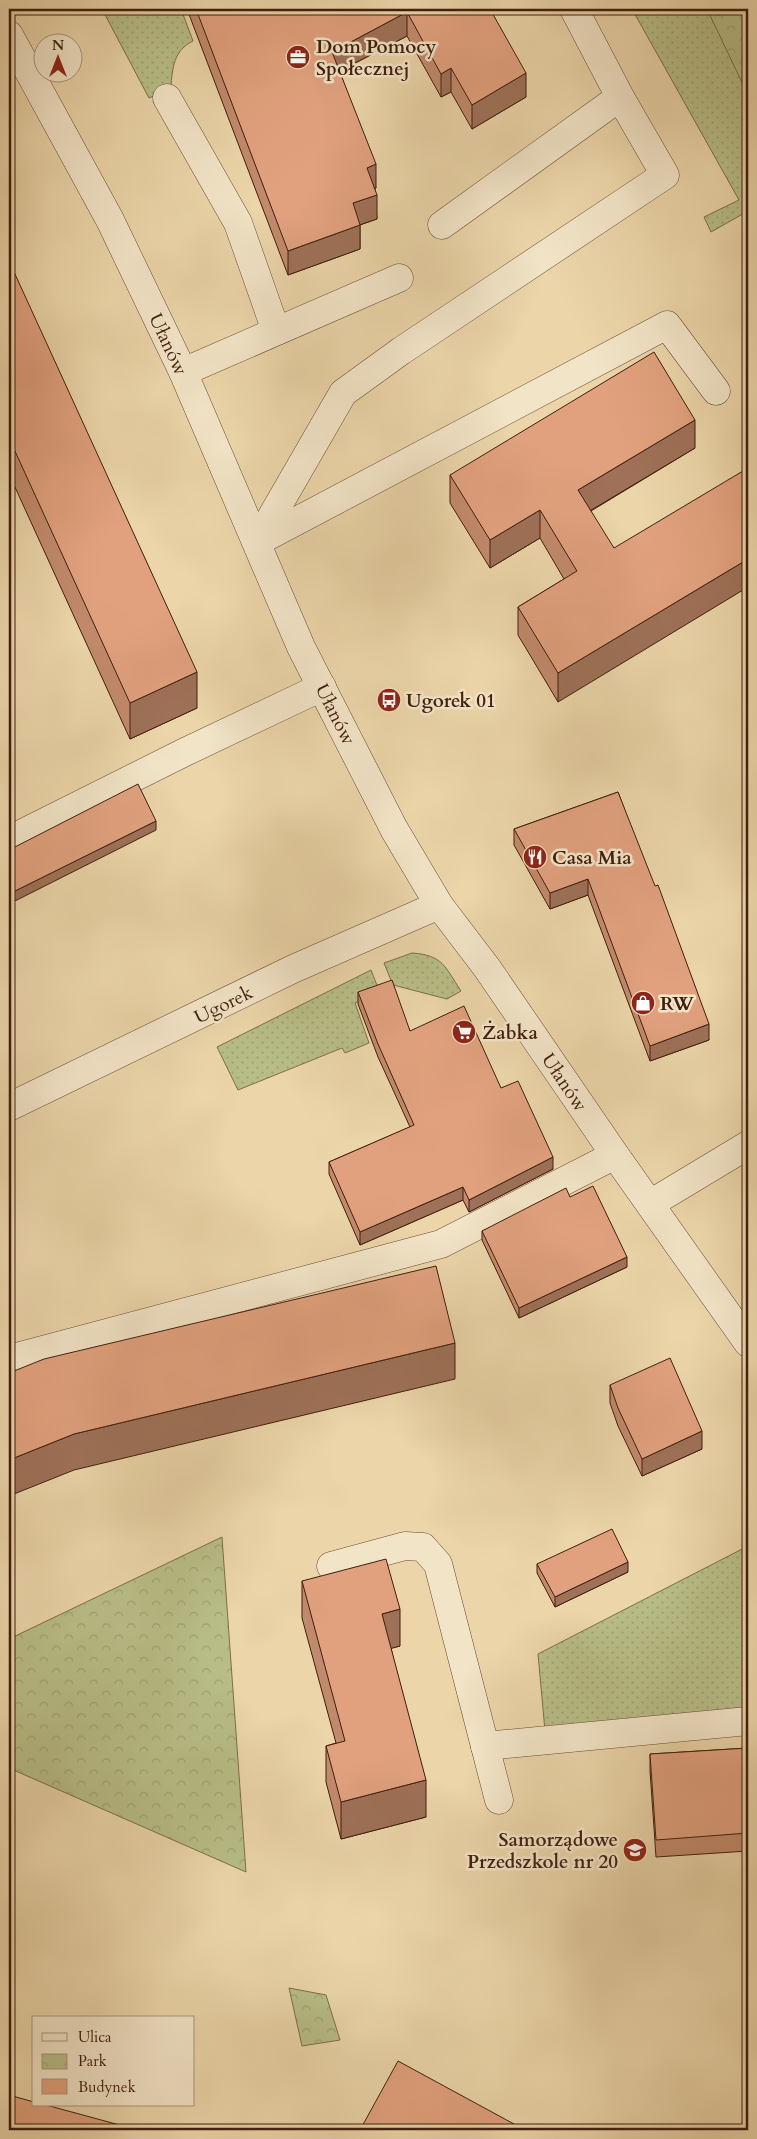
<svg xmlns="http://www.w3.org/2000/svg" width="757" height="2139" font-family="Cardo,serif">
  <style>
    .grass { fill: url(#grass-dots); stroke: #7c6e4a }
    .park { fill: url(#park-crowns); stroke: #7c6e4a }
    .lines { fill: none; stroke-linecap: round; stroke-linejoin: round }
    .minor-casing { stroke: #6b4c35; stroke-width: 29 }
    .minor { stroke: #f2e4c7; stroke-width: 28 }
    .wall { fill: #c28a6c; stroke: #401e0e }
    .shaded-wall { fill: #9e7158; stroke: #401e0e }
    .building { fill: #e1a17e; stroke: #401e0e }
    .labels { text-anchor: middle; stroke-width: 5; stroke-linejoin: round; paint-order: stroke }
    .poi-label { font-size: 19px; font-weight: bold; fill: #401e0e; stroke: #f2e4c7; text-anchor: start }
    .street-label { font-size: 19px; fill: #401e0e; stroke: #f2e4c7 }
  </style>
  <defs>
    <pattern id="grass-dots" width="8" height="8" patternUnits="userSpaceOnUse" patternTransform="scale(1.25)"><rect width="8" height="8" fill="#b8bd87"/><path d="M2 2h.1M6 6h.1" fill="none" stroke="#9fa273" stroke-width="1.8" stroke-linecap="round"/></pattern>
    <pattern id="park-crowns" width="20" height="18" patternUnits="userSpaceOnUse" patternTransform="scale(1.25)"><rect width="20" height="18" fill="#b8bd87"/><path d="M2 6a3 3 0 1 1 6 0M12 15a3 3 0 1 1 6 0" fill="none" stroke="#9fa273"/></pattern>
  </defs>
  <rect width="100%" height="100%" fill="#ebd5a9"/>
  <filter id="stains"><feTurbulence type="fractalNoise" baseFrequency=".004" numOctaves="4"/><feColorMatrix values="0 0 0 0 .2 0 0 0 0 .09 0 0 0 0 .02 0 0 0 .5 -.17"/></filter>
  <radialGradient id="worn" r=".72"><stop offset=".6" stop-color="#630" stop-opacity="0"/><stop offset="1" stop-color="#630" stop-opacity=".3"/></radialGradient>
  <g class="grass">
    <path d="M102 9H181L193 41C174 50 172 68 171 88L149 98Z"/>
    <path d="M632 9H748V211L711 232 704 217 739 200Z"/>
    <path d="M412 953C443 955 445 967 461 991L447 999 393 985 384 963Z"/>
    <path d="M371 970 380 993 355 1003 369 1043 345 1053 342 1048 238 1090 217 1047Z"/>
    <path d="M748 1546V1713L546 1742 538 1654Z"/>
  </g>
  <g class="park">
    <path d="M707 9H748V95Z"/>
    <path d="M222 1537 246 1872 9 1768V1639Z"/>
    <path d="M289 1988 326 1995 340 2040 302 2046Z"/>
  </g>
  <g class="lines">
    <g class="minor-casing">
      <g id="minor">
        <path d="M574 9 620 97"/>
        <path d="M9 35 110 220 183 372 301 647 394 829 439 905 487 968 615 1155 748 1343"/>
        <path d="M167 98 238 223 276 331"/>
        <path d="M183 372 399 278"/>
        <path d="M257 542 343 393 401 351 665 175 620 97 442 225"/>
        <path d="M257 542 667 325 716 391"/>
        <path d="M9 840 185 752 322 687"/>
        <path d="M9 1107 293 969 439 905"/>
        <path d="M650 1204 748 1145"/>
        <path d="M9 1359 441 1244 615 1155"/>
        <path d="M331 1566 405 1546 423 1547 438 1564 485 1746 748 1721"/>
        <path d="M485 1746 499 1800"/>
      </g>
    </g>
    <use href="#minor" class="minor"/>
  </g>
  <g class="wall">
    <path d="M187 9H490L526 97 472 129 451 92 441 97 407 36 340 71 376 188H375L377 219 360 225V249L288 275Z"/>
    <path d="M9 261 197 708 130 739 9 474Z"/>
    <path d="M695 448 591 511 558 702 518 635V607L564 579 540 538 490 568 450 503V475Z"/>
    <path d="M618 792 709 1040 650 1061 588 895 550 909 514 845V829Z"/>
    <path d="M358 992 410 1031 501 1088 553 1169 469 1212 463 1200 360 1245 329 1174V1162L410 1127 378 1057 358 1004Z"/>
    <path d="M570 1197 627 1267 519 1318 482 1240V1231Z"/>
    <path d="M610 1385 702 1449 642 1476 618 1426 610 1403Z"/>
    <path d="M537 1564 628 1572 555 1607 537 1573Z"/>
    <path d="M302 1581 400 1646 391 1648 426 1817 341 1839 326 1782V1746L336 1743 302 1618Z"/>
    <path d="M748 1748V1851L656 1857 650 1771V1754Z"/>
  </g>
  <g class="shaded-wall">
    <path d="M407 12V36L332 75V52Z"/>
    <path d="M451 68V92L441 97V74Z"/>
    <path d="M526 73V97L472 129V105Z"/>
    <path d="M376 164V188L367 191V168Z"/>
    <path d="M377 195V219L353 227V203Z"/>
    <path d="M360 225V249L288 275V251Z"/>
    <path d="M695 420V448L578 518V490Z"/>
    <path d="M540 510V538L490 568V540Z"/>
    <path d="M748 559V587L558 702V673Z"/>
    <path d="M197 672V708L130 739V703Z"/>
    <path d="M156 821V830L9 904V894Z"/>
    <path d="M588 879V895L550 909V893Z"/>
    <path d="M709 1024V1040L650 1061V1046Z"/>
    <path d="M553 1157V1169L469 1212V1200Z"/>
    <path d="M463 1187V1200L360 1245V1232Z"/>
    <path d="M627 1257V1267L519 1318V1308Z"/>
    <path d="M455 1343V1379L74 1470 9 1496V1460L74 1434Z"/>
    <path d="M702 1431V1449L642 1476V1459Z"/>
    <path d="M628 1562V1572L555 1607V1597Z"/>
    <path d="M400 1609V1646L382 1651V1614Z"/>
    <path d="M426 1780V1817L341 1839V1802Z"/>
  </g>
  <g class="building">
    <path d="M196 9H490L526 73 472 105 451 68 441 74 407 12 332 52 376 164 367 168 377 195 353 203 360 225 288 251Z"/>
    <path d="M9 261 197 672 130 703 9 438Z"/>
    <path d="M654 352 695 420 578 490 614 548 748 468V559L558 673 518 607 577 571 540 510 490 540 450 475Z"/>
    <path d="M138 784 156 821 9 894V850Z"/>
    <path d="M618 792 655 886 658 885 709 1024 650 1046 588 879 550 893 514 829Z"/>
    <path d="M392 980 410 1031 464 1006 501 1088 518 1081 553 1157 469 1200 463 1187 360 1232 329 1162 414 1125 378 1044 358 992Z"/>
    <path d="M593 1186 627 1257 519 1308 482 1231 566 1188 570 1197Z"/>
    <path d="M436 1266 455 1343 74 1434 9 1460V1373L44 1359Z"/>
    <path d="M670 1358 702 1431 642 1459 618 1408 610 1385Z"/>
    <path d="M612 1529 628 1562 555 1597 537 1564Z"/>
    <path d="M386 1559 400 1609 382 1614 426 1780 341 1802 326 1746 345 1741 302 1581Z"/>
    <path d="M748 1748V1833L656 1840 650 1754Z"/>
    <path d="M398 2061 525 2130H360Z"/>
    <path d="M9 2095 34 2102V2105H46L138 2130H9Z"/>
  </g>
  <defs>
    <g id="office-disc" transform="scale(1.25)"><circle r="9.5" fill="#8f2418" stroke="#f2e4c7"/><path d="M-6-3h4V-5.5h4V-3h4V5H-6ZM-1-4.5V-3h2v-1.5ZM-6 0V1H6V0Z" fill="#fff"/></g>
    <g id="bus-disc" transform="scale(1.25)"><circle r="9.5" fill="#8f2418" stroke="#f2e4c7"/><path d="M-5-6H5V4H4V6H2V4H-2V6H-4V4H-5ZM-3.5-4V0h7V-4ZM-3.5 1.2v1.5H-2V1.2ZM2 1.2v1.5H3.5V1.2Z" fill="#fff"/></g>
    <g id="restaurant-disc" transform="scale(1.25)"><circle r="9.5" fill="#8f2418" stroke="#f2e4c7"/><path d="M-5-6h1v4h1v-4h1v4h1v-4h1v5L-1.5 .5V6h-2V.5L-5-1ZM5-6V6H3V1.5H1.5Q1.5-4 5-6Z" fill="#fff"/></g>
    <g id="shop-disc" transform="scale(1.25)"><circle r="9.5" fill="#8f2418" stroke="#f2e4c7"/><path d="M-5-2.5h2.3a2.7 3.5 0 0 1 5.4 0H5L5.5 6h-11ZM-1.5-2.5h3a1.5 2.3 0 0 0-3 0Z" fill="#fff"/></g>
    <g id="supermarket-disc" transform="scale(1.25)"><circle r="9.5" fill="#8f2418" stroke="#f2e4c7"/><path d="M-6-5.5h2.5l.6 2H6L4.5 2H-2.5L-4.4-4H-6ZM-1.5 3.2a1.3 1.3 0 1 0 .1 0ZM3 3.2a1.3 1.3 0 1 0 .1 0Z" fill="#fff"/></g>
    <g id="school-disc" transform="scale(1.25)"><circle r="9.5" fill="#8f2418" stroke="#f2e4c7"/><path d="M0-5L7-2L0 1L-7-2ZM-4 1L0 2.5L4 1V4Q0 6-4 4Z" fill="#fff"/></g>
  </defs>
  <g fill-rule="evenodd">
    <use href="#office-disc" x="298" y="57"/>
    <use href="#bus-disc" x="389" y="700"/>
    <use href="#restaurant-disc" x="535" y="857"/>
    <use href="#shop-disc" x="643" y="1003"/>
    <use href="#supermarket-disc" x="464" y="1032"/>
    <use href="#school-disc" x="635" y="1850"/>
  </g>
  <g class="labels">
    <g class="poi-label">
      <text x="316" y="53">Dom Pomocy<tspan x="316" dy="22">Społecznej</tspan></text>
      <text x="406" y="707">Ugorek 01</text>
      <text x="552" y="864">Casa Mia</text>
      <text x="660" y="1010">RW</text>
      <text x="482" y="1039">Żabka</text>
      <text x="618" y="1846" text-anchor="end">Samorządowe<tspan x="618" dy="22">Przedszkole nr 20</tspan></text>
    </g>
    <g class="street-label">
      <text transform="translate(169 344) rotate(65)" y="7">Ułanów</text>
      <text transform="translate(336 714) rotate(63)" y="7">Ułanów</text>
      <text transform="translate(223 1004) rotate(-26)" y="7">Ugorek</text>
      <text transform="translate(565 1082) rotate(56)" y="7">Ułanów</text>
    </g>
  </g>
  <rect width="757" height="2139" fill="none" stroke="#ebd5a9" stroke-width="30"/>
  <rect x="10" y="10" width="737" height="2119" fill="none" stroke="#401e0e" stroke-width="2.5"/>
  <rect x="15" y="15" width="727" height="2109" fill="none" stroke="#401e0e"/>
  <rect x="32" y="2016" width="162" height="90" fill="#f2e4c7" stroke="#ab957d"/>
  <rect x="42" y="2033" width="25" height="8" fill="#f2e4c7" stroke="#ab957d"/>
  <text x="78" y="2042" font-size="15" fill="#401e0e">Ulica</text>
  <rect x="42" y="2054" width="25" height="15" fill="url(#park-crowns)" stroke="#ab957d"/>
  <text x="78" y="2066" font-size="15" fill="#401e0e">Park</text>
  <rect x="42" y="2079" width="25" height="15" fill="#e1a17e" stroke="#ab957d"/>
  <text x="78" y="2092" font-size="15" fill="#401e0e">Budynek</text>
  <g transform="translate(58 58)"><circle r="24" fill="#f2e4c7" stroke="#ab957d"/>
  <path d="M0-4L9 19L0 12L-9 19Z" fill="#8f2418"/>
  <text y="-8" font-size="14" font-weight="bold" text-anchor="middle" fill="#401e0e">N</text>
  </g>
  <rect width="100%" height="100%" filter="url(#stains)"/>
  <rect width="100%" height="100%" fill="url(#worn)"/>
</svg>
